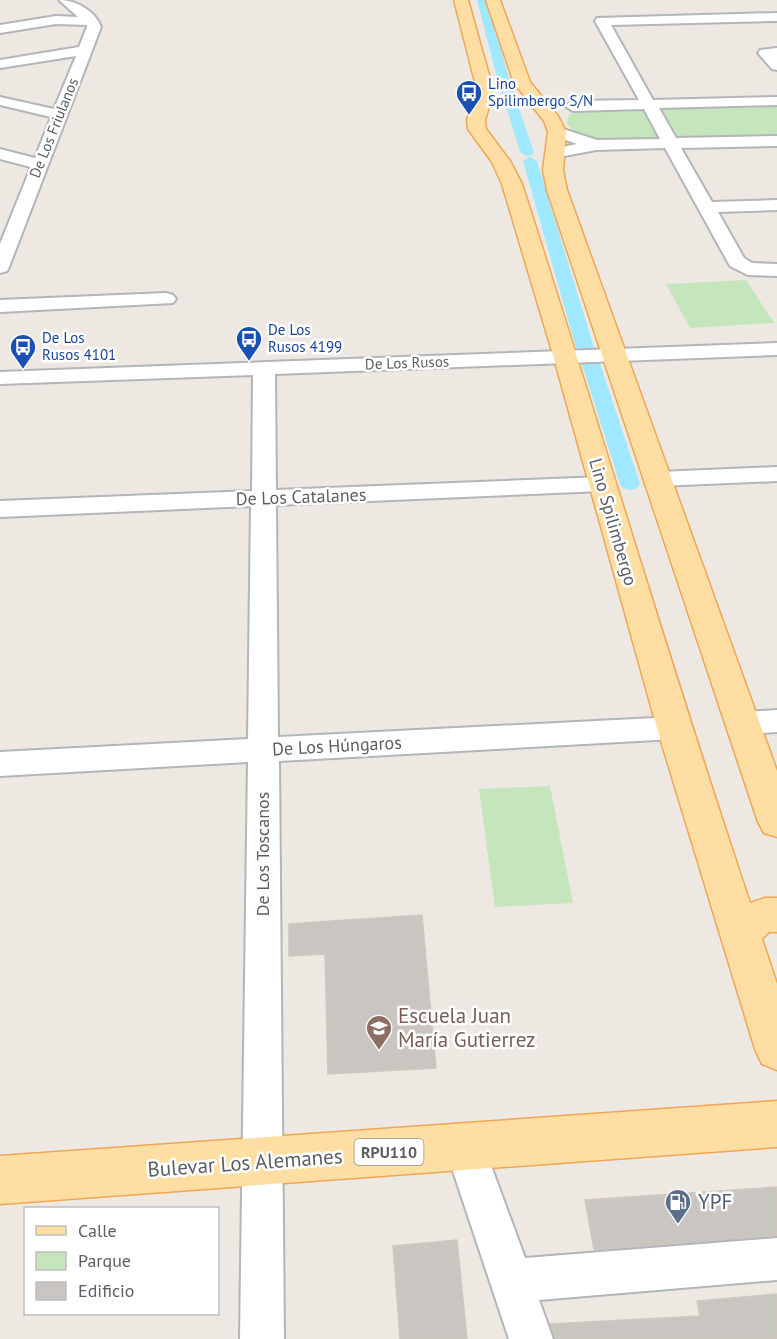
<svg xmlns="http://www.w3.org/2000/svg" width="777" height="1339" font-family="'PT Sans',sans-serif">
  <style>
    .green { fill: #c5e5bd }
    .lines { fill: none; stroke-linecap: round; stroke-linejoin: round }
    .canal { fill: #9fe8ff; fill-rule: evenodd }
    .building { fill: #c9c5c0; stroke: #d1c8bf; stroke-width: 1.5 }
    .minor-casing { stroke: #b2b5b9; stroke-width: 4 }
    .major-casing { stroke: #f1a656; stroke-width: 3 }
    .minor { fill: #fff; fill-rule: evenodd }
    .major { fill: #ffdea4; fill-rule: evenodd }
    .labels { text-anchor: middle; stroke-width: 5; stroke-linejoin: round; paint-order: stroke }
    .far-transit-label { font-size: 15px; fill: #164399; stroke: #fff; text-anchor: start }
    .far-street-label { font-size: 15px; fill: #595f62; stroke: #fff }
    .shield { fill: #fff; stroke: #8b8f91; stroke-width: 1.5 }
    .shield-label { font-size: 16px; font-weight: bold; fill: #595f62 }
    .street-label { font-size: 18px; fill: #595f62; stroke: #fff }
    .near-education-label { font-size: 21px; fill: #785e54; stroke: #fff; text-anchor: start }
    .near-street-label { font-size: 21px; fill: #595f62; stroke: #fff }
    .near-service-label { font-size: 21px; fill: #4e5e75; stroke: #fff; text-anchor: start }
  </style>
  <rect width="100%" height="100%" fill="#ede8e1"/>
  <g class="green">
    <path d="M777 104V137L679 139 660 107Z"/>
    <path d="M643 108 660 140C631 141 587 151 567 123L569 115 586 110Z"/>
    <path d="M746 280 774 323 690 328 666 284Z"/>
    <path d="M550 786 573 903 495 907 479 789Z"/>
  </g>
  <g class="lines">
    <g class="canal">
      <path d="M477 0H487L513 92 511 95H503L501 92Z"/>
      <path d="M511 99 517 103 534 152 532 155 527 156 520 152 505 103Z"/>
      <path d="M530 157 537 161 594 348 591 352H579L576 348 523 161Z"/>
      <path d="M591 359 597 360 600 364 640 484 637 488 630 490 623 488 620 484 582 364 585 360Z"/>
    </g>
  </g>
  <g class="building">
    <path d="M422 915 436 1068 328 1074 325 954 289 956V924Z"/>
    <path d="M777 1187V1236L594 1250 585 1200Z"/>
    <path d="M457 1240 467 1339H400L393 1246Z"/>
    <path d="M777 1294V1339H555L550 1324 700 1316 697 1301Z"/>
  </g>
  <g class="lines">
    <g class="minor-casing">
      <g id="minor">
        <path d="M59 0C75 0 95 10 101 27L9 267 7 271 0 273V244L31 167 0 159V149L35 158 51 117 0 105V97L54 109 76 56 0 68V60L79 47 87 27V25L56 24 0 33V25L56 16 78 17Z"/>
        <path d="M777 13V21L611 25 653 100 777 97V105L659 108 676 138 777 136V146L681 148 712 202 777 200V210L718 212 744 258 752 263 777 264V276L748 275 730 266 665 148 596 150 554 158 546 153 548 150 577 144 551 135 549 132 551 129 557 127 597 140 660 139 644 109 573 111 565 106 573 101 639 100 595 21 597 18Z"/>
        <path d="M777 48V70L772 69 758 53 760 50Z"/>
        <path d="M166 293 173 295 176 299 173 303 0 312V300Z"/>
        <path d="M777 343V355L275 374 276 490 602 477 611 479 614 484 611 489 602 491 276 505 278 737 674 717 685 720 689 728 685 736 674 739 279 761 284 1339H240L248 762 0 776V752L248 739 251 506 0 517V501L252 491 253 375 0 384V372Z"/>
        <path d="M777 467V481L659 486 651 484 647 479 651 474 659 472Z"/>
        <path d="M777 710V732L743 734 732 731 728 723 732 715 743 712Z"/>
        <path d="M465 1127 479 1133 525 1258 777 1238V1280L539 1300 553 1339H509L445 1147 451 1133Z"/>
      </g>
    </g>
    <g class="major-casing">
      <g id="major">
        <path d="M454 0H468L491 82V100L485 120 486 129 510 161 522 184C599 423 670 665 750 903L765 898H777V932H769L762 939 777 984V1070L762 1064 755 1049 657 728 554 358 502 184 492 162 468 129 467 120 473 100 475 82Z"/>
        <path d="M486 0H500L530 82 558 116 566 132 563 170 567 190 777 771V837L764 833 758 822 547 190 543 170 548 132 544 121 514 83Z"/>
        <path d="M777 1101V1147L0 1204V1156Z"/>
      </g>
    </g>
    <use href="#minor" class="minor"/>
    <use href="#major" class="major"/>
  </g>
  <defs>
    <g id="bus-pin" transform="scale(1.35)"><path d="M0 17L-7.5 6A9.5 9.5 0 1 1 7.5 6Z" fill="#1a4fb4" stroke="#fff"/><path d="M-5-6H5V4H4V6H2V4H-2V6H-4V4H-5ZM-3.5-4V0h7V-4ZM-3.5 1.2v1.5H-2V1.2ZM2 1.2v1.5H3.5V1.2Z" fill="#fff"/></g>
    <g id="school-pin" transform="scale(1.35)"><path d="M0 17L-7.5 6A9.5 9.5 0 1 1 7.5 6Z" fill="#8d6e63" stroke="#fff"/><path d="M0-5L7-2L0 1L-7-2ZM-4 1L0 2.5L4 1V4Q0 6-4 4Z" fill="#fff"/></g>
    <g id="fuel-pin" transform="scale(1.35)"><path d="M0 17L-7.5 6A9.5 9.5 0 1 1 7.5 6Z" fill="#5c6f8a" stroke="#fff"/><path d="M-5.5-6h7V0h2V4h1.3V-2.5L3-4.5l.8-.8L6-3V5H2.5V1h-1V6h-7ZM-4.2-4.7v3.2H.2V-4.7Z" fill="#fff"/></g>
  </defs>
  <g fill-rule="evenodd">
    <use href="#bus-pin" x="469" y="93"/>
    <use href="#bus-pin" x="249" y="339"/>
    <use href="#bus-pin" x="23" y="347"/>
    <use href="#school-pin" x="379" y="1028"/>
    <use href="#fuel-pin" x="678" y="1202"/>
  </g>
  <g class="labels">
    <g class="far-transit-label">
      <text x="488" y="89">Lino<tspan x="488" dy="17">Spilimbergo S/N</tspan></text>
      <text x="268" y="335">De Los<tspan x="268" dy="17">Rusos 4199</tspan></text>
      <text x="42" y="343">De Los<tspan x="42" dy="17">Rusos 4101</tspan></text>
    </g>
    <g class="far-street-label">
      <text transform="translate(54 128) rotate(-68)" y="5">De Los Friulanos</text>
      <text transform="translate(407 363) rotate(-2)" y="5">De Los Rusos</text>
    </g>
    <rect class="shield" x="354.5" y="1139" width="69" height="26" rx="4.5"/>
    <g class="shield-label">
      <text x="389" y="1158">RPU110</text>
    </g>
    <g class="street-label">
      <text transform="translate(301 497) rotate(-2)" y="6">De Los Catalanes</text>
      <text transform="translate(613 522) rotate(74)" y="6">Lino Spilimbergo</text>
      <text transform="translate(337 746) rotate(-3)" y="6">De Los Húngaros</text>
      <text transform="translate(263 854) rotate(-90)" y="6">De Los Toscanos</text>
    </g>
    <g class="near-education-label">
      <text x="398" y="1023">Escuela Juan<tspan x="398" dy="24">María Gutierrez</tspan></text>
    </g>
    <g class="near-street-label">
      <text transform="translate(245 1163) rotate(-4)" y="7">Bulevar Los Alemanes</text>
    </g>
    <g class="near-service-label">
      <text x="698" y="1209">YPF</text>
    </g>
  </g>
  <rect x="24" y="1207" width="195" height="108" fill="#ffffff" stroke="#bdbfc0" stroke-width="1.5"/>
  <rect x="36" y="1226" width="30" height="9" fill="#ffdea4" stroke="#bdbfc0" stroke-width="1.5"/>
  <text x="78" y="1237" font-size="18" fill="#595f62">Calle</text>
  <rect x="36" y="1252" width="30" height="18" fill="#c5e5bd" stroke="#bdbfc0" stroke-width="1.5"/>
  <text x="78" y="1267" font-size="18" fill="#595f62">Parque</text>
  <rect x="36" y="1282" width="30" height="18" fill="#c9c5c0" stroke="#bdbfc0" stroke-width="1.5"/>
  <text x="78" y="1297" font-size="18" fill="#595f62">Edificio</text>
</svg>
